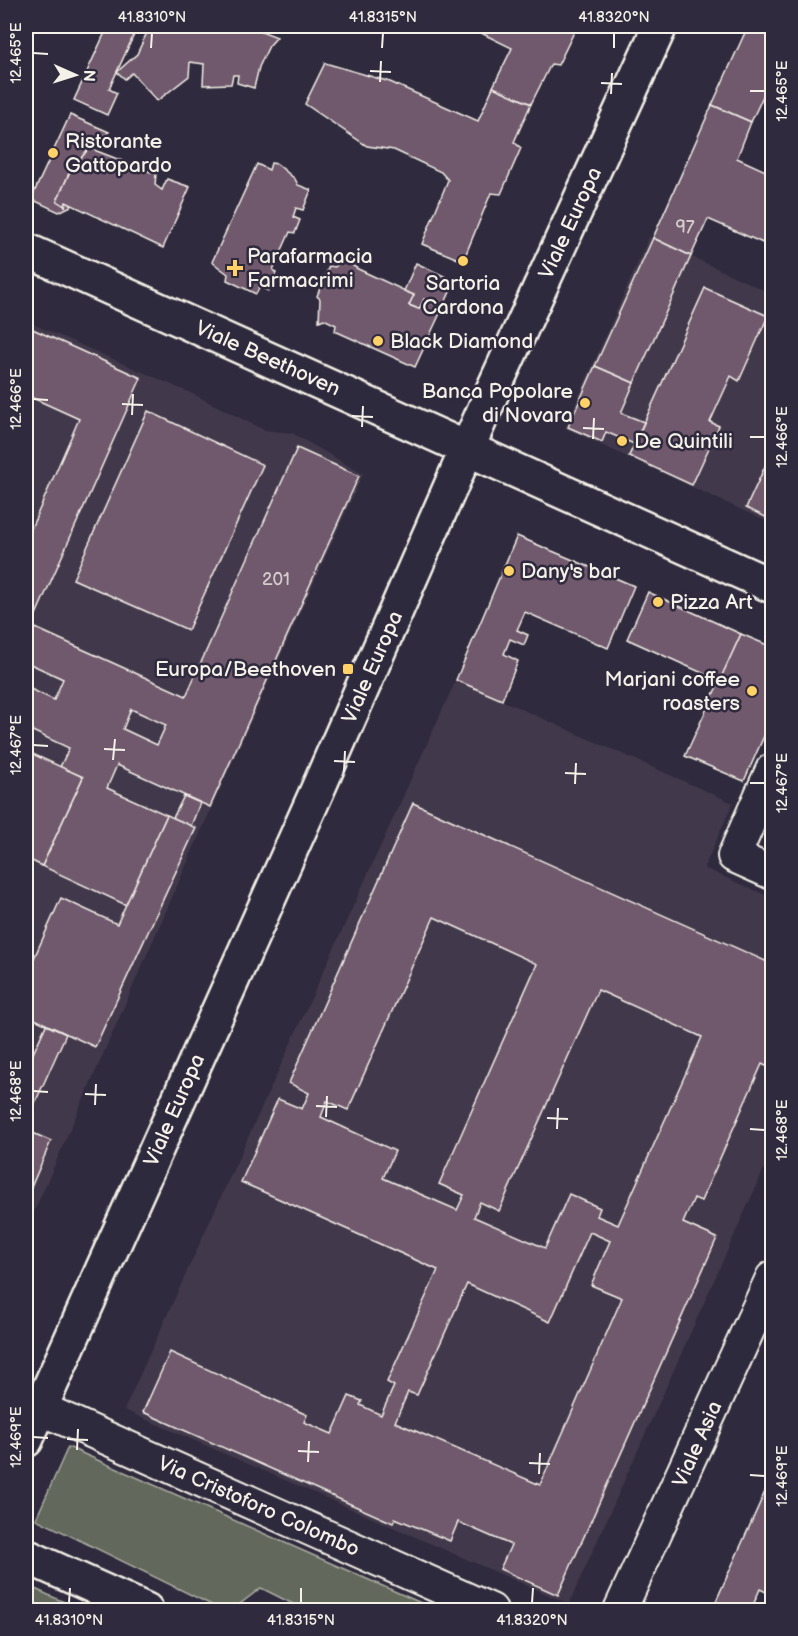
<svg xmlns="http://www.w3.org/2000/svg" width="798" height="1636" font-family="'Balsamiq Sans',sans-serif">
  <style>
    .built { fill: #42384b }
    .green { fill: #62685b; stroke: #abaca2; stroke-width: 1.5 }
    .building { fill: #6f596d; stroke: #f4f1e8; stroke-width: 1.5; fill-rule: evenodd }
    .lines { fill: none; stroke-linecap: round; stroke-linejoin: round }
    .minor-casing { stroke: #f4f1e8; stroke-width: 36 }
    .tertiary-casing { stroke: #f4f1e8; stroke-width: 38 }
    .primary-casing { stroke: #f4f1e8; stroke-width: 38 }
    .minor { stroke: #2f2a3d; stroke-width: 32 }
    .tertiary { stroke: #2f2a3d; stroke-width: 33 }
    .primary { stroke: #2f2a3d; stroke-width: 33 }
    .ticks { fill: none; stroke: #f4f1e8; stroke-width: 2 }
    .poi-dot { fill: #ffd166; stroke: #2f2a3d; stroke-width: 2 }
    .labels { text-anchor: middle; stroke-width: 5; stroke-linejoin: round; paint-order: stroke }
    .number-label { font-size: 18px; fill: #d3cbc9 }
    .poi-label { font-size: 21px; fill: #f4f1e8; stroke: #2f2a3d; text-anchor: start }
    .street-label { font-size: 21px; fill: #f4f1e8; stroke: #2f2a3d }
    .neatline { fill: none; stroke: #f4f1e8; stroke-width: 2 }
    .ticks-label { font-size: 15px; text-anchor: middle; fill: #f4f1e8 }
  </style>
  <rect width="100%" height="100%" fill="#2f2a3d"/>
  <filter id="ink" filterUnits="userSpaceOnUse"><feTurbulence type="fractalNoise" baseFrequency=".0167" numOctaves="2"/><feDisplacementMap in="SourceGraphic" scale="12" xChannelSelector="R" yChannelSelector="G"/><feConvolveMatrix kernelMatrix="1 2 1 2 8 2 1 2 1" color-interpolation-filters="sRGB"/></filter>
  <g filter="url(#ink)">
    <g class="built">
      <path d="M649 237 772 294V524L565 428Z"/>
      <path d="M26 321 195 395 264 430 292 433 363 474 202 829 26 1230Z"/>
      <path d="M456 680 733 803 704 868 772 898V1151L569 1604 124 1410Z"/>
    </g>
    <g class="green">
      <path d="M68 1447 437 1610H305L261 1588 232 1610H222L36 1519Z"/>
      <path d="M26 1585 82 1610H32L26 1607Z"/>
    </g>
    <g class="building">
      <path d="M108 26H138L109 89 117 93 107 115 74 100Z"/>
      <path d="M150 26H258L256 29 277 37 269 46 259 67 254 88 237 83 238 75H233L231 84 203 85 204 64 190 62 189 76 157 101 132 73 125 79 117 72 137 54Z"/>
      <path d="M467 26H577L558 65 551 64 531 104 493 87 512 48Z"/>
      <path d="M748 26H772V98L764 94 751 122 712 105Z"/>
      <path d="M325 63 390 82 478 121 493 87 531 104 514 142 521 148 501 194 491 193 463 261 422 244 448 180 441 172 394 150 367 146 305 104Z"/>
      <path d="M712 105 751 122 737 158 772 174V247L708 219 691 256 653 238Z"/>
      <path d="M70 115 109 132 89 148 79 161 75 160 57 201 65 206 66 202 73 205 59 212 31 199Z"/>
      <path d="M89 148 156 174 155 185 162 190 167 179 190 187 163 248 66 202 65 206 57 201 75 160 79 161Z"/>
      <path d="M271 163 277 164 295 179 298 185 311 190 303 210 296 208 293 217 300 220 295 233 290 232 273 270 276 273 268 291 260 286 256 294 227 280 228 274 212 262 257 164 269 170Z"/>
      <path d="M653 238 691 256 634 383 595 366Z"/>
      <path d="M344 257H349L350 264 358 269 414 295 409 305 419 309 424 299 443 307 415 367 335 331 336 325 324 319 319 321 320 299 317 296 329 266 335 267Z"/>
      <path d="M416 263 455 281 443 307 424 299 419 309 409 305 414 295 404 291Z"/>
      <path d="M705 288 768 316 739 381 731 376 710 422 719 426 692 485 629 456Z"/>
      <path d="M26 326 141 378 31 626 186 696 297 448 359 476 210 807 117 765 107 788 167 815 126 905 42 866 83 777 60 767 69 748 26 728V687L54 700 63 679 26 662V540L79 419 26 395ZM131 709 166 725 157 745 123 729Z"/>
      <path d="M595 366 634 383 621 413 644 422 634 444 606 432 602 442 568 427Z"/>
      <path d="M148 411 263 465 188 630 73 579Z"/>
      <path d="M772 451V520L746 508Z"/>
      <path d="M517 536 634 586 608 648 525 612 517 630 528 635 524 645 510 639 504 654 518 661 502 700 456 680Z"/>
      <path d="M648 592 741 634 720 681 627 639Z"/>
      <path d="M741 634 772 647V718L744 781 685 756Z"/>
      <path d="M26 751 83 777 42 866 26 858Z"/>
      <path d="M184 796 200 803 191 826 173 818Z"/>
      <path d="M413 803 772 964V1069L762 1064 701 1201 694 1198 683 1223 717 1238 558 1595 500 1569 511 1545 458 1522 450 1541 395 1518 393 1523 143 1412 170 1352 307 1415 304 1422 332 1434 349 1396 362 1401 360 1405 381 1415 394 1386 387 1382 438 1270 241 1182 278 1099 302 1109 309 1093 289 1083ZM434 917 537 964 439 1184 464 1195 457 1210 383 1178 395 1151 321 1117 327 1101 348 1110ZM598 990 702 1037 618 1225 597 1216 600 1208 569 1194 545 1248 474 1217 480 1202 499 1211ZM590 1232 610 1241 591 1285 622 1298 540 1485 395 1422 408 1392 417 1395 467 1284 550 1322Z"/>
      <path d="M167 815 196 828 95 1047 26 1015V976L61 898 117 924Z"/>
      <path d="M46 1025 66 1034 26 1123V1069Z"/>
      <path d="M26 1130 51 1141 26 1199Z"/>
      <path d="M772 1476V1595L760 1589 751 1610H712Z"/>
    </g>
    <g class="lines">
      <g class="minor-casing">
        <g id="minor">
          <path d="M772 770 734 856 772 873"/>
          <path d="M26 1402 491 1610"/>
          <path d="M620 1610 772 1278"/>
        </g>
      </g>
      <g class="tertiary-casing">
        <g id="tertiary">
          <path d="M26 250 772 586"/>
          <path d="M26 1440 317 791 493 390 660 26"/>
        </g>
      </g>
      <g class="primary-casing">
        <path id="primary" d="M26 1556 146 1610"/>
      </g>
      <use href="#minor" class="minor"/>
      <use href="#tertiary" class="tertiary"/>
      <use href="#primary" class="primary"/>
    </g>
  </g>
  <path class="ticks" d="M151 48 152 33M382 48 383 33M614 48V33M33 53 48 54M370 71 391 72M380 82 381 61M601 83 622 84M750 91H765M611 94 612 73M33 399 48 400M122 404 143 405M132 415 133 394M352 416 373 417M362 427 363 406M583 428 604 429M750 437H765M593 439 594 418M33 745 48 746M104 749 125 750M113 760 115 739M334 761 355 762M344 772 345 751M565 773 586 774M750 783H765M575 784 576 763M33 1091 48 1092M85 1094 106 1095M95 1105 96 1084M316 1106 337 1107M326 1117 327 1096M547 1118 568 1119M557 1129 558 1108M750 1129 765 1130M33 1437 48 1438M67 1439 88 1440M77 1450 78 1429M298 1451 319 1452M308 1462 309 1441M529 1463 550 1464M539 1474 540 1453M750 1475 765 1476M69 1603 70 1588M301 1603V1588M532 1603 533 1588"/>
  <g class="poi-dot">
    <circle cx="53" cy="153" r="6"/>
    <circle cx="463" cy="261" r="6"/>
    <path d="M232 259h6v6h6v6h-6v6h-6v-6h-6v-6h6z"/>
    <circle cx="378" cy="341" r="6"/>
    <circle cx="585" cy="403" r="6"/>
    <circle cx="622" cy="441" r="6"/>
    <circle cx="509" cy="571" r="6"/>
    <circle cx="658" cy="602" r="6"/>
    <rect x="342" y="663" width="12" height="12" rx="3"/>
    <circle cx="752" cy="691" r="6"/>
  </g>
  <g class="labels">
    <g class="number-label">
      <text x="685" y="233">97</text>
      <text x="276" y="585">201</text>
    </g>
    <g class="poi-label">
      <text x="65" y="148">Ristorante<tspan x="65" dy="24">Gattopardo</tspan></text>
      <text x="247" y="263">Parafarmacia<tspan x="247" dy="24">Farmacrimi</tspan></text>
      <text x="463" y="290" text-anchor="middle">Sartoria<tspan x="463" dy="24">Cardona</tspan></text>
      <text x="390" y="348">Black Diamond</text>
      <text x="573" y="398" text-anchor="end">Banca Popolare<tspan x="573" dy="24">di Novara</tspan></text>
      <text x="634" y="448">De Quintili</text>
      <text x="521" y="578">Dany's bar</text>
      <text x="670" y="609">Pizza Art</text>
      <text x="336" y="676" text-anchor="end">Europa/Beethoven</text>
      <text x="740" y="686" text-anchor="end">Marjani coffee<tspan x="740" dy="24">roasters</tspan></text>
    </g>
    <g class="street-label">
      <text transform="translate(570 223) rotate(-65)" y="7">Viale Europa</text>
      <text transform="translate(268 358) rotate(24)" y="7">Viale Beethoven</text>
      <text transform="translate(372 667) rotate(-66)" y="7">Viale Europa</text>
      <text transform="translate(174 1110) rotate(-66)" y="7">Viale Europa</text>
      <text transform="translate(697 1444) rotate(-66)" y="7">Viale Asia</text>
      <text transform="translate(259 1506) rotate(24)" y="7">Via Cristoforo Colombo</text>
    </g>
  </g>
  <rect width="798" height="1636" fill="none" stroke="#2f2a3d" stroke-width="66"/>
  <g transform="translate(75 75) rotate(93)" stroke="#2f2a3d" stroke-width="4.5" paint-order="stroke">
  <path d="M0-4.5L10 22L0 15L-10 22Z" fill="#f4f1e8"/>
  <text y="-9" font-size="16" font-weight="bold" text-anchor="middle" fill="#f4f1e8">N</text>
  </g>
  <rect x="33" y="33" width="732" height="1570" class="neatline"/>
  <g class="ticks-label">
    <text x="152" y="22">41.8310°N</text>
    <text x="383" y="22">41.8315°N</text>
    <text x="614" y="22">41.8320°N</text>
    <text transform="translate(16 53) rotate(-90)" y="5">12.465°E</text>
    <text transform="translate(782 91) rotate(-90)" y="5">12.465°E</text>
    <text transform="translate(16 399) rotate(-90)" y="5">12.466°E</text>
    <text transform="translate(782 437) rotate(-90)" y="5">12.466°E</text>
    <text transform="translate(16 745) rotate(-90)" y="5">12.467°E</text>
    <text transform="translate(782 783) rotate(-90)" y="5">12.467°E</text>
    <text transform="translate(16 1091) rotate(-90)" y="5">12.468°E</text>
    <text transform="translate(782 1130) rotate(-90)" y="5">12.468°E</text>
    <text transform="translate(16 1437) rotate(-90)" y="5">12.469°E</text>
    <text transform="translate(782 1476) rotate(-90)" y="5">12.469°E</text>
    <text x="69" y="1625">41.8310°N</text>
    <text x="301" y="1625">41.8315°N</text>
    <text x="532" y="1625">41.8320°N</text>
  </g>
</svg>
